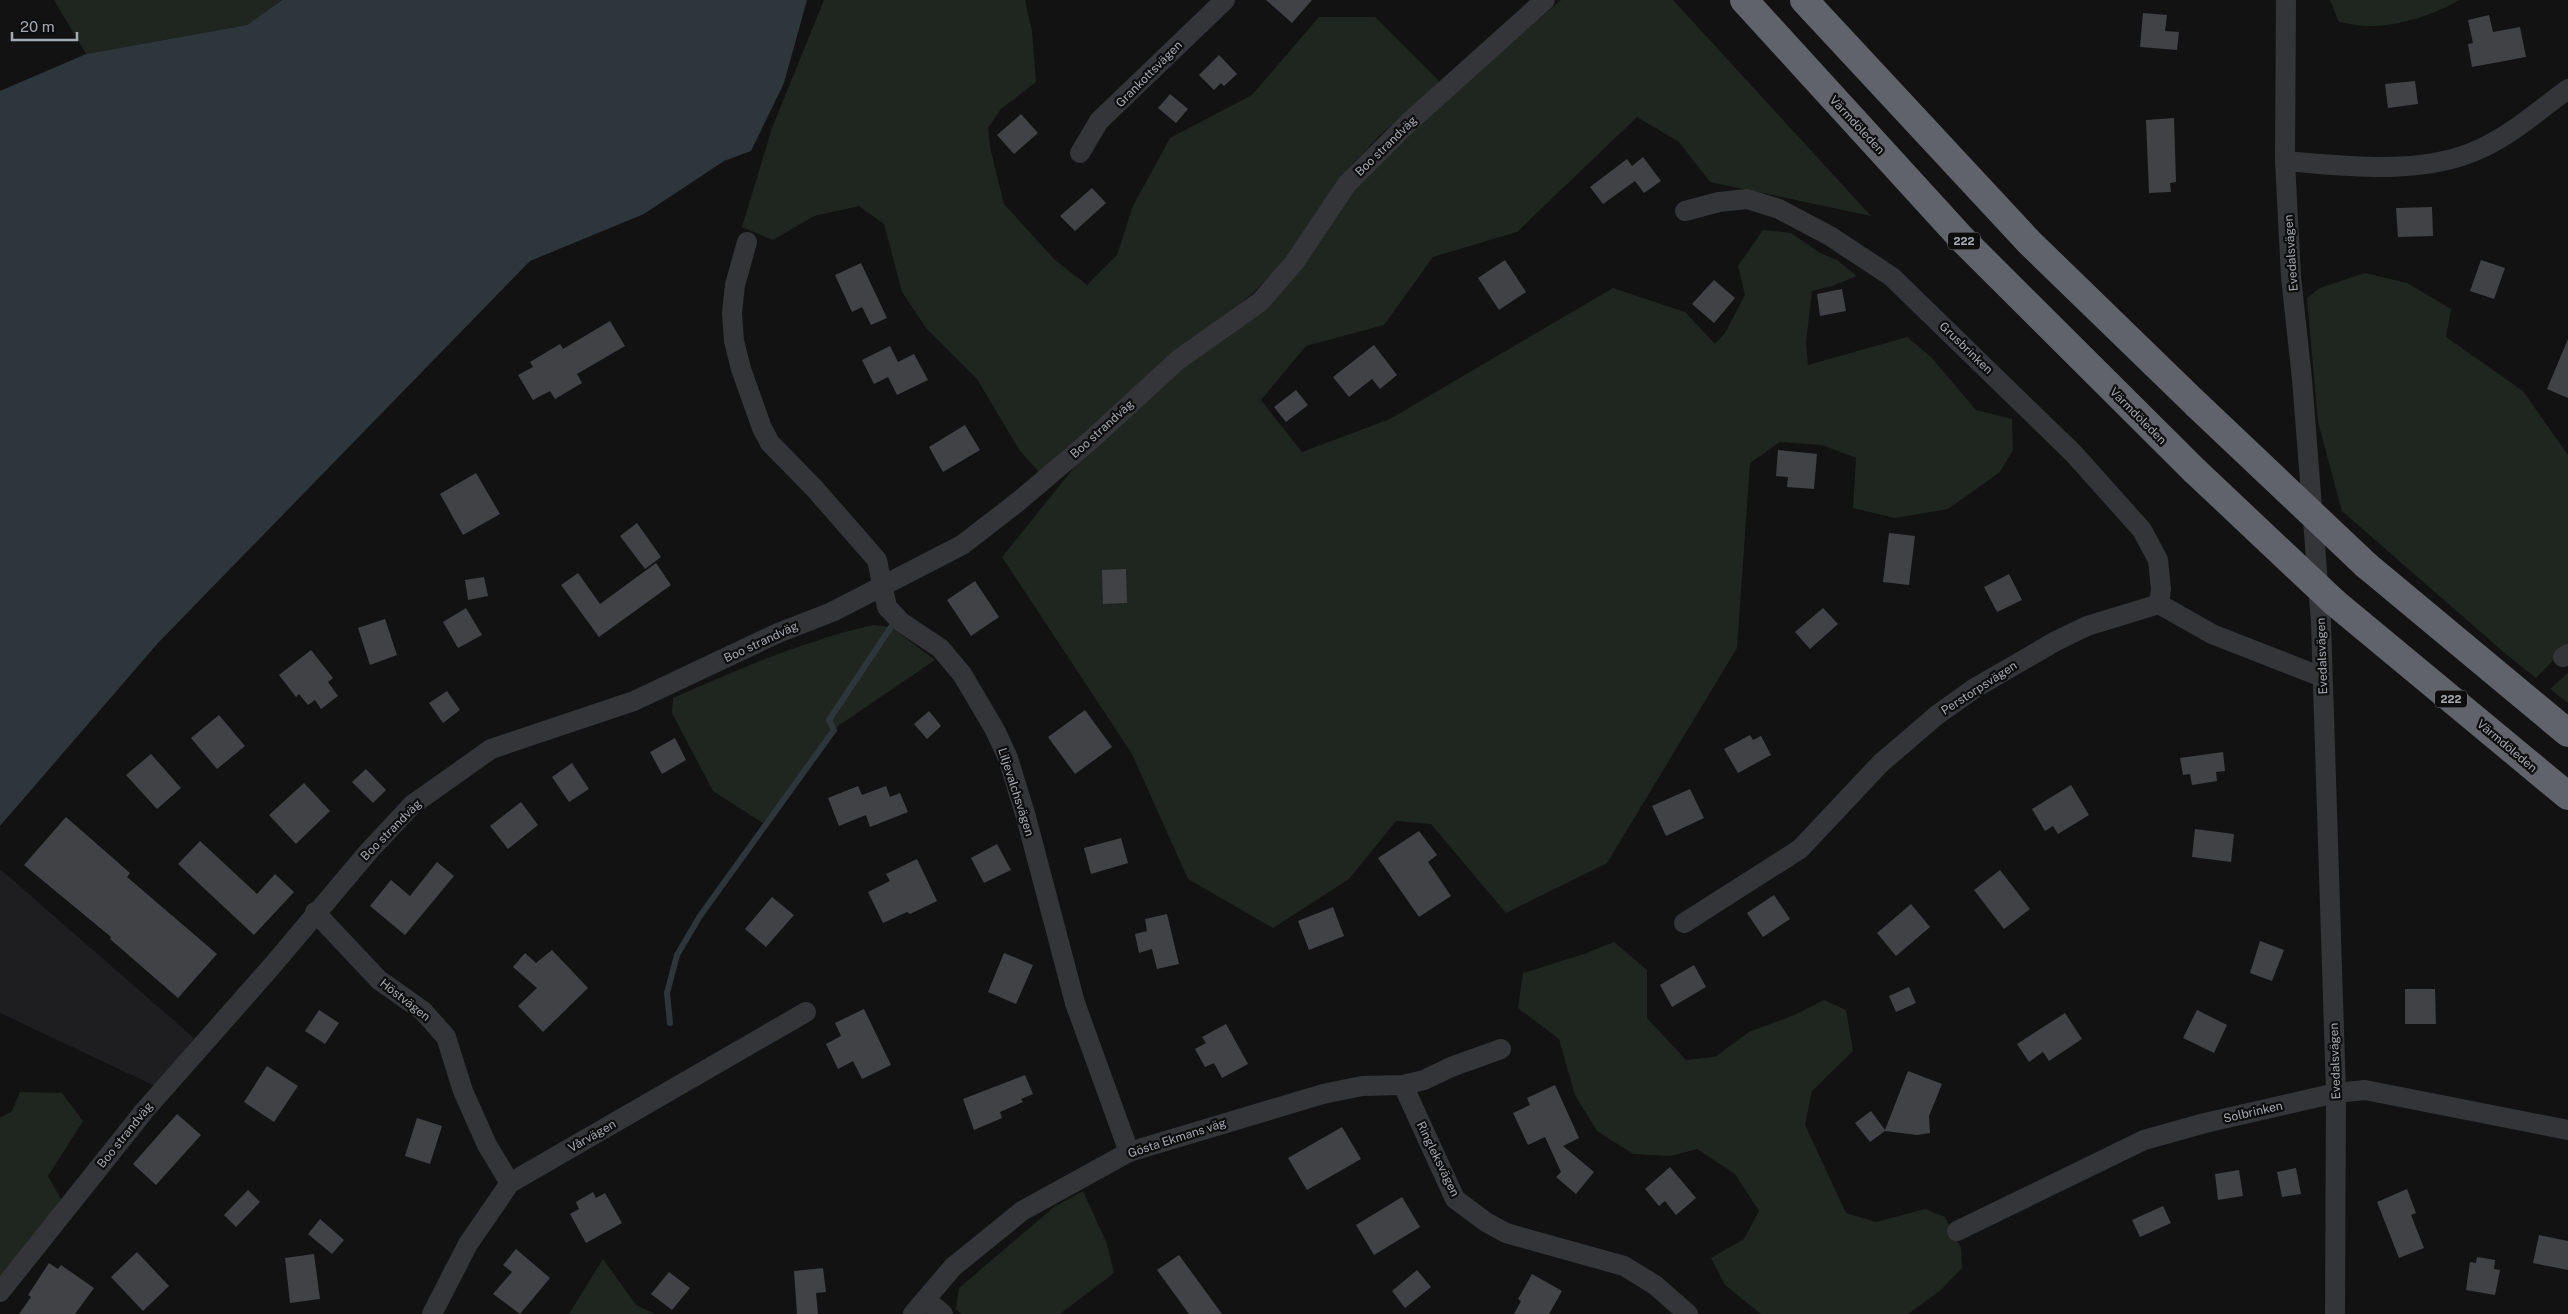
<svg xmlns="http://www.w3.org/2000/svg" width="2568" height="1314" font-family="'Public Sans',sans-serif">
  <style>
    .built { fill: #1e1e20 }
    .green { fill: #1f261f }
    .water { fill: #2c363b }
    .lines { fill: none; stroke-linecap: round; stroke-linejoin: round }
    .stream { stroke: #2c363b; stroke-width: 6 }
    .building { fill: #414246 }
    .street { stroke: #333538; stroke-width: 20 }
    .highway { stroke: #606369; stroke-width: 28 }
    .highway-bridge { stroke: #606369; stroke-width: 28 }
    .labels { text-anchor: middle; stroke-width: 4.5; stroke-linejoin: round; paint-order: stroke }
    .shield { fill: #0d0d0e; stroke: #777b82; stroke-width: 1 }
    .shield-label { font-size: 11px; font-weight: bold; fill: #a5aab3 }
    .street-label { font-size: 12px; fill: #a5aab3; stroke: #0d0d0e }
  </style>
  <rect width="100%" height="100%" fill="#121213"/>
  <path class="built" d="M0 869 195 1039 155 1086 0 1013Z"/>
  <g class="green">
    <path d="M54 0H282L247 25 86 54Z"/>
    <path d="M824 0H1025L1032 31 1036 82 1001 109 988 128 990 147 1004 204 1055 260 1087 285 1117 255 1133 206 1170 138 1252 95 1319 17H1375L1440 82 1380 135 1337 181 1291 255 1252 294 1174 356 1041 474 1020 451 977 379 926 328 902 292 884 224 859 206 814 216 773 240 742 227 772 128Z"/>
    <path d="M1561 0H1673L1871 216 1710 182 1679 142 1637 117 1517 232 1433 257 1384 325 1306 346 1261 400 1302 452 1390 419 1613 288 1685 312 1715 344 1725 333 1745 295 1738 266 1763 230 1791 233 1820 253 1837 260 1857 276 1832 286 1812 291 1806 342 1808 365 1907 337 1931 357 1976 410 2012 419 2013 450 2000 472 1948 509 1895 518 1853 508 1856 458 1822 445 1780 442 1750 463 1737 648 1607 863 1506 913 1431 824 1396 821 1349 879 1273 928 1188 879 1132 754 1002 557 1077 464 1181 364 1265 307 1356 187 1413 129Z"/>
    <path d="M2330 0H2459C2434 15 2397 27 2366 26 2358 26 2348 23 2339 22Z"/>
    <path d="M2365 273 2407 283 2451 309 2446 337 2523 391 2568 455V645L2536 678 2507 655 2342 511 2318 422 2307 298 2320 288Z"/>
    <path d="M873 625 891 627 935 660 838 726 763 823 713 791 672 713 673 698C739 669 803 641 873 625Z"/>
    <path d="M2568 673V703L2550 689Z"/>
    <path d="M1614 942 1647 970V1018L1686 1060 1715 1057 1749 1032 1797 1014 1824 1000 1846 1010 1853 1051 1812 1091 1805 1125 1846 1213 1876 1222 1925 1209 1945 1217 1961 1248 1962 1268 1941 1290 1908 1314H1761L1725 1285 1711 1258 1744 1239 1759 1211 1735 1174 1697 1149 1671 1156 1633 1154 1597 1131 1575 1095 1559 1039 1518 1008 1523 973 1584 954Z"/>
    <path d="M20 1092 62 1093 83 1121 48 1176 62 1201 0 1279V1118L12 1111Z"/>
    <path d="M1083 1191 1107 1244 1114 1273 1060 1314H961L956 1309 959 1288 1054 1207Z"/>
    <path d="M603 1259 636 1305 655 1314H569Z"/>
  </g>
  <path class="water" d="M282 0H807L784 83 751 151 724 161 644 214 530 261 158 643 0 826V91L86 54 247 25Z"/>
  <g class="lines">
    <path class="stream" d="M670 1023 667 993 677 955 700 916 834 730 829 720 891 627"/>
  </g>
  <g class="building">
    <path d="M1266 0H1312L1292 23Z"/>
    <path d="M2143 13 2167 15 2165 31 2179 32 2177 50 2140 47Z"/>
    <path d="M2489 15 2493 32 2520 27 2526 57 2472 67 2468 44 2473 43 2468 20Z"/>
    <path d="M1219 55 1237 74 1224 86 1221 83 1214 90 1199 75Z"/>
    <path d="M2415 81 2418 104 2388 108 2385 84Z"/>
    <path d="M1170 94 1188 109 1176 123 1158 108Z"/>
    <path d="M1021 114 1038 133 1014 154 997 135Z"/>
    <path d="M2174 118 2176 182 2170 183 2171 192 2149 193 2146 120Z"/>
    <path d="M1643 157 1661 181 1644 193 1635 181 1603 204 1590 187 1627 159 1632 166Z"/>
    <path d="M1092 188 1106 203 1075 231 1060 216Z"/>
    <path d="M2432 207 2433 236 2398 237 2396 208Z"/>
    <path d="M1505 260 1526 292 1499 310 1478 278Z"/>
    <path d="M2481 260 2505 268 2494 299 2470 291Z"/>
    <path d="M861 263 887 318 871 325 862 307 852 312 835 275Z"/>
    <path d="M1714 280 1735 298 1714 323 1692 304Z"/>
    <path d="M1842 289 1846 311 1820 316 1817 294Z"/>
    <path d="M610 321 625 346 577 374 582 383 555 399 550 391 533 400 518 375 533 367 530 362 560 344 563 349Z"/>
    <path d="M2568 339V398L2547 389Z"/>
    <path d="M1374 345 1397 375 1380 389 1372 379 1349 397 1333 377Z"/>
    <path d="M890 346 898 362 914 354 928 380 897 395 888 377 874 384 862 360Z"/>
    <path d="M1296 390 1308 405 1286 422 1274 407Z"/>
    <path d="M965 425 980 450 943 472 929 447Z"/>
    <path d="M1778 450 1817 454 1814 489 1787 487 1788 477 1776 476Z"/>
    <path d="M476 473 500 514 463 535 440 494Z"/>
    <path d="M637 523 661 557 645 569 620 536Z"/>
    <path d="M1889 533 1915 536 1909 585 1883 582Z"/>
    <path d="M656 563 671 585 599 637 561 585 578 573 600 604Z"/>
    <path d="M1126 569 1127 603 1103 604 1102 570Z"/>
    <path d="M2009 574 2022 600 1997 612 1984 587Z"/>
    <path d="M484 577 488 596 468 600 465 580Z"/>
    <path d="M975 581 999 617 971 636 947 600Z"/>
    <path d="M466 608 482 635 458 648 443 622Z"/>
    <path d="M1823 608 1838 624 1810 649 1795 632Z"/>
    <path d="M385 619 397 655 370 665 358 628Z"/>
    <path d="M311 650 333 678 328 682 338 696 321 709 315 700 308 705 299 694 296 697 279 675Z"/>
    <path d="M447 691 460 710 443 723 429 703Z"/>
    <path d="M1085 710 1112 747 1075 774 1048 737Z"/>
    <path d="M929 711 941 726 927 739 914 724Z"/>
    <path d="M219 715 245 746 217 769 191 738Z"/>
    <path d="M1750 735 1753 740 1761 736 1771 755 1738 773 1724 749Z"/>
    <path d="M675 738 686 760 662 774 650 752Z"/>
    <path d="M2223 752 2225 771 2216 772 2217 781 2192 785 2190 774 2183 775 2180 758Z"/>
    <path d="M151 754 181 788 157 809 126 775Z"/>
    <path d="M572 763 589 789 569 802 552 777Z"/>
    <path d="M366 769 386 790 373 803 352 782Z"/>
    <path d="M304 783 330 811 296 844 269 815Z"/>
    <path d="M2071 785 2089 815 2058 834 2053 826 2045 831 2032 809Z"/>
    <path d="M858 786 862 795 886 786 890 797 900 793 908 812 870 827 866 815 839 826 828 798Z"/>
    <path d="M1690 789 1704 818 1666 836 1652 806Z"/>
    <path d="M521 802 538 825 508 849 490 826Z"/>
    <path d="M66 817 130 873 127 877 217 954 178 998 110 939 111 937 24 865Z"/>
    <path d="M2195 829 2234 834 2231 862 2192 857Z"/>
    <path d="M1419 831 1437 855 1428 862 1451 896 1419 917 1378 858Z"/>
    <path d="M1121 838 1128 863 1091 874 1084 848Z"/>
    <path d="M200 841 257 894 275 874 294 892 254 935 178 864Z"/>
    <path d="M997 844 1011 870 984 883 971 858Z"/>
    <path d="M917 859 937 901 910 914 907 912 883 923 868 892 890 881 886 874Z"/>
    <path d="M437 862 454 876 405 935 370 906 391 880 410 896Z"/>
    <path d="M2000 870 2030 909 2004 929 1974 890Z"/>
    <path d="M1774 895 1790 919 1763 937 1747 913Z"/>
    <path d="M772 897 794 915 766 947 745 929Z"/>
    <path d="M1911 904 1930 927 1896 956 1877 933Z"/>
    <path d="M1333 907 1344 936 1309 950 1298 921Z"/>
    <path d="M1167 914 1179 964 1157 969 1152 949 1139 953 1135 934 1147 931 1145 919Z"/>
    <path d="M2260 941 2284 950 2272 981 2250 973Z"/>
    <path d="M552 950 588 988 543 1032 518 1006 537 988 513 967 525 953 536 963Z"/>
    <path d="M1004 953 1033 965 1016 1004 988 992Z"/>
    <path d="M1694 965 1706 987 1672 1007 1660 985Z"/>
    <path d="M1909 987 1916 1003 1896 1012 1889 996Z"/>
    <path d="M2405 989H2435L2436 1024H2405Z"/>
    <path d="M864 1009 891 1065 862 1079 853 1061 838 1069 826 1044 841 1036 835 1023Z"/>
    <path d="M319 1010 339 1023 325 1044 305 1031Z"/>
    <path d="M2197 1010 2227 1025 2214 1053 2183 1038Z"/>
    <path d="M2065 1013 2082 1039 2049 1061 2043 1052 2029 1062 2017 1044Z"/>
    <path d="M1226 1024 1248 1064 1222 1078 1214 1063 1205 1067 1195 1049 1206 1043 1202 1037Z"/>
    <path d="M267 1066 298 1086 274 1122 244 1102Z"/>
    <path d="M1908 1071 1942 1084 1929 1116 1930 1133 1917 1135 1885 1131 1870 1142 1855 1123 1871 1111 1885 1130Z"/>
    <path d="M1025 1075 1033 1094 1021 1099 1023 1102 1000 1112 1002 1118 974 1130 963 1099Z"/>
    <path d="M1555 1085 1579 1138 1563 1146 1594 1172 1576 1194 1556 1177 1561 1172 1545 1137 1528 1145 1513 1113 1530 1105 1527 1098Z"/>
    <path d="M177 1114 201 1135 156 1185 133 1164Z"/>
    <path d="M417 1118 442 1126 430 1164 405 1156Z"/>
    <path d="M1342 1127 1361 1159 1307 1190 1288 1158Z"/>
    <path d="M1670 1167 1696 1198 1676 1215 1665 1201 1659 1206 1645 1189Z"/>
    <path d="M2296 1168 2301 1194 2282 1197 2277 1172Z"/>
    <path d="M2239 1170 2243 1196 2218 1200 2215 1174Z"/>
    <path d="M2407 1189 2416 1213 2411 1215 2424 1248 2399 1258 2377 1202Z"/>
    <path d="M248 1190 260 1202 236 1227 224 1215Z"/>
    <path d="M593 1192 596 1198 605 1193 622 1223 586 1243 570 1214 579 1209 576 1202Z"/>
    <path d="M1402 1197 1420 1227 1374 1255 1356 1225Z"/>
    <path d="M2163 1206 2171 1223 2140 1237 2132 1220Z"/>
    <path d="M320 1219 344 1240 332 1254 308 1234Z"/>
    <path d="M2539 1235 2568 1241V1270L2533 1263Z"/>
    <path d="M516 1249 550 1278 520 1314 493 1294 512 1272 503 1265Z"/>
    <path d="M137 1252 169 1286 143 1311 111 1277Z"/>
    <path d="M314 1254 320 1299 290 1303 285 1258Z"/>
    <path d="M1179 1255 1222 1314H1189L1157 1270Z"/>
    <path d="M2477 1257 2495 1260 2494 1269 2500 1270 2495 1295 2466 1290 2470 1262 2476 1263Z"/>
    <path d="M49 1263 58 1269 61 1265 94 1288 75 1314H19L31 1297 28 1295Z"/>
    <path d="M823 1268 826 1292 816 1293 818 1314H797L794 1271Z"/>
    <path d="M1417 1270 1431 1287 1405 1308 1392 1291Z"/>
    <path d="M669 1272 690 1288 672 1310 651 1294Z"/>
    <path d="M1532 1274 1562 1291 1549 1314H1514L1521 1301 1518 1299Z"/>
  </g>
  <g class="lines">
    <g class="street">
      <path d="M2286 0 2285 161 2291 277 2302 379 2321 622 2336 1093 2335 1314"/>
      <path d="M1080 153 1099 121 1225 0"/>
      <path d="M2285 161C2348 166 2421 176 2480 149 2513 134 2539 110 2568 89"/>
      <path d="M1685 211 1719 202 1747 199 1779 209 1830 236 1892 277 2074 454 2142 530 2158 560 2161 589 2159 604"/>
      <path d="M747 242 735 285 732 313 734 341 741 369 762 428 770 443 815 489 877 560 887 607 901 622 940 648 962 674 995 730 1008 758 1026 817 1075 1003 1129 1152"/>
      <path d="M2563 657 2568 654"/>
      <path d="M315 912 379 980 423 1011 446 1037 463 1091 487 1145 510 1183"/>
      <path d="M1684 923 1800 849 1881 763 1937 715 1975 688 2056 641 2087 626 2159 604 2212 634 2322 677"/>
      <path d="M1403 1085 1455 1199 1486 1222 1506 1233 1624 1266 1655 1285 1688 1314"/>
      <path d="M1957 1231 2144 1140 2205 1123 2336 1093 2365 1090 2568 1130"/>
      <path d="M0 1292 145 1110 272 966 369 851 412 805 491 749 634 701 778 633 832 612 962 545 1019 501 1092 439 1178 360 1260 302 1294 263 1347 184 1407 124 1545 0"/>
      <path d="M926 1300 943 1314"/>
      <path d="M432 1314 468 1244 510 1183 806 1012"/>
      <path d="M913 1314 953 1267 1022 1211 1129 1152 1323 1094 1362 1086 1403 1085 1424 1080 1451 1067 1501 1049"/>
    </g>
    <g class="highway">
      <path d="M1744 0 1963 240 2195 471"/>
      <path d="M1804 0 2029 242 2197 405"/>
      <path d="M2366 565 2568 733"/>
      <path d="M2334 602 2568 796"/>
    </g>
    <g class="highway-bridge">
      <path d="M2197 405 2366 565"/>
      <path d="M2195 471 2334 602"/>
    </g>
  </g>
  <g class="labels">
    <g class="shield">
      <rect x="1948" y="232.5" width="32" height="17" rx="4"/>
      <rect x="2435" y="690.5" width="32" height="17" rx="4"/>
    </g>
    <g class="shield-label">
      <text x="1964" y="245">222</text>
      <text x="2451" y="703">222</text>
    </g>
    <g class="street-label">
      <text transform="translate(1149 74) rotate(-45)" y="4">Grankottsvägen</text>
      <text transform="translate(1857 125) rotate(47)" y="4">Värmdöleden</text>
      <text transform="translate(1386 146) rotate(-44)" y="4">Boo strandväg</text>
      <text transform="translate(2291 253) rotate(-94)" y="4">Evedalsvägen</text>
      <text transform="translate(1966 348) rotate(44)" y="4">Grusbrinken</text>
      <text transform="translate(2138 416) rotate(45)" y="4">Värmdöleden</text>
      <text transform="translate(1102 429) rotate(-42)" y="4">Boo strandväg</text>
      <text transform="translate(761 642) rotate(-25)" y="4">Boo strandväg</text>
      <text transform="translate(2322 656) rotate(-92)" y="4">Evedalsvägen</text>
      <text transform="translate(1979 688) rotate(-33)" y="4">Perstorpsvägen</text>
      <text transform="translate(2507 746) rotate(40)" y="4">Värmdöleden</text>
      <text transform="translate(1016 792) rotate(72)" y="4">Liljevalchsvägen</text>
      <text transform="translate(391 830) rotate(-45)" y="4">Boo strandväg</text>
      <text transform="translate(405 1000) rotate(38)" y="4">Höstvägen</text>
      <text transform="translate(2335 1061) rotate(-92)" y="4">Evedalsvägen</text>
      <text transform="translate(2253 1112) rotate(-13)" y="4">Solbrinken</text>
      <text transform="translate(125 1135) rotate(-51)" y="4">Boo strandväg</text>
      <text transform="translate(592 1136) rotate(-30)" y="4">Vårvägen</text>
      <text transform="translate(1177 1138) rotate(-18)" y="4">Gösta Ekmans väg</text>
      <text transform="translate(1438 1159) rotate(64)" y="4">Ringleksvägen</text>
    </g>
  </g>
  <path d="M12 32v8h65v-8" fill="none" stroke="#a5aab3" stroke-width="2.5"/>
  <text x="20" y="32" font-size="15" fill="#a5aab3" stroke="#0d0d0e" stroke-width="4" paint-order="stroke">20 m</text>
</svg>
